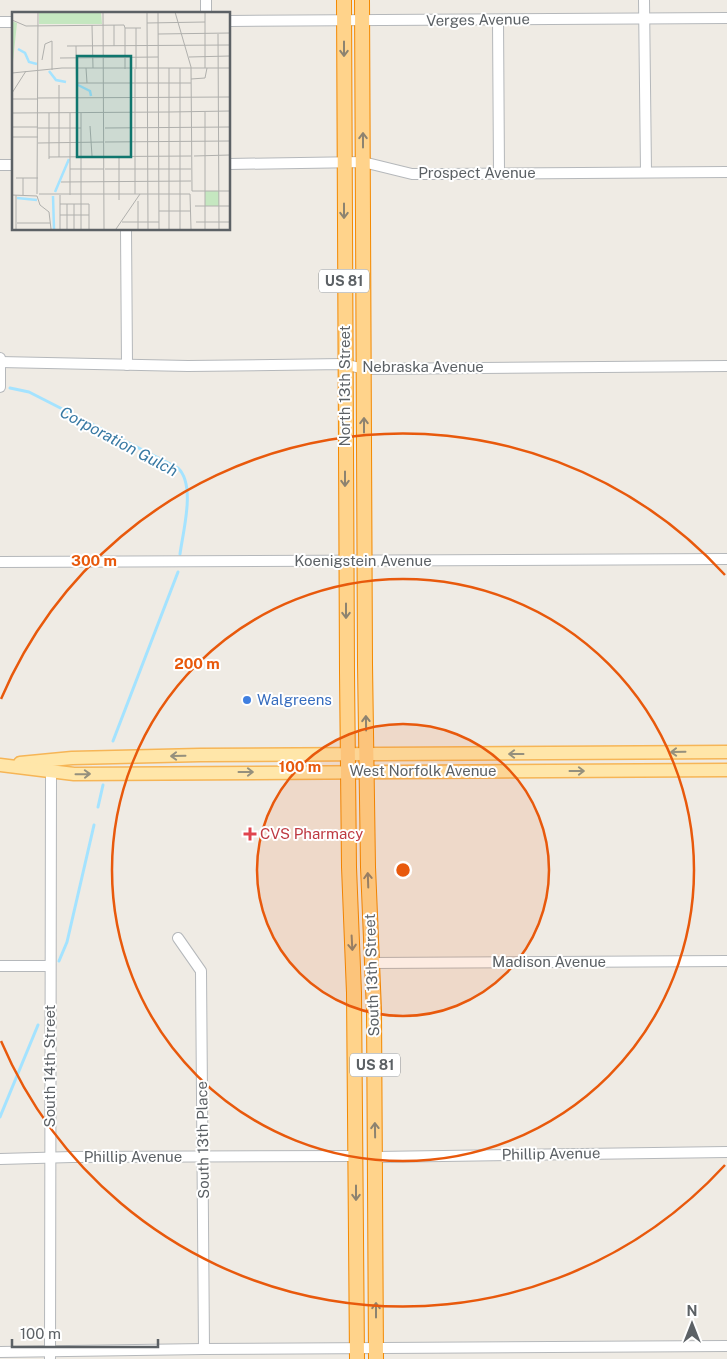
<svg xmlns="http://www.w3.org/2000/svg" width="727" height="1359" font-family="'Public Sans',sans-serif">
  <style>
    .lines { fill: none; stroke-linecap: round; stroke-linejoin: round }
    .stream { stroke: #a4e3ff; stroke-width: 3 }
    .minor-casing { stroke: #b5b8bb; stroke-width: 12 }
    .major-casing { stroke: #f6b556; stroke-width: 15 }
    .highway-casing { stroke: #f38900; stroke-width: 16 }
    .minor { stroke: #fff; stroke-width: 10 }
    .major { stroke: #ffe6a9; stroke-width: 12 }
    .highway { stroke: #ffd38b; stroke-width: 14 }
    .oneway { stroke: #8d8370 }
    .oneway2 { stroke: #95907d }
    .ring { fill: none; stroke: #e8590c; stroke-width: 2.5 }
    .shop-dot { fill: #3f7fe0; stroke: #fff; stroke-width: 2 }
    .health-dot { fill: #e0444e; stroke: #fff; stroke-width: 2 }
    .labels { text-anchor: middle; stroke-width: 4; stroke-linejoin: round; paint-order: stroke }
    .shield { fill: #fff; stroke: #8d9093; stroke-width: 1 }
    .shield-label { font-size: 14px; font-weight: bold; fill: #5c6165 }
    .street-label { font-size: 15px; fill: #5c6165; stroke: #fff }
    .shop-label { font-size: 15px; fill: #366cbe; stroke: #fff; text-anchor: start }
    .health-label { font-size: 15px; fill: #be3a42; stroke: #fff; text-anchor: start }
    .water-label { font-size: 16px; font-style: italic; fill: #3879a3; stroke: #fff }
    .inset-river { fill: none; stroke: #a4e3ff; stroke-width: 2.5 }
    .inset-road { fill: none; stroke: #b0b0ad; stroke-width: 1 }
    .view { fill: #0f766e; fill-opacity: 0.15; stroke: #0f766e; stroke-width: 2.5 }
    .inset-edge { fill: none; stroke: #5c6165; stroke-width: 2.5 }
    .centre { fill: #e8590c; stroke: #fff; stroke-width: 2.5 }
    .ring-label { font-size: 15px; text-anchor: middle; font-weight: bold; fill: #e8590c; stroke: #fff; stroke-width: 4; stroke-linejoin: round; paint-order: stroke }
  </style>
  <rect width="100%" height="100%" fill="#efebe4"/>
  <g class="lines">
    <g class="stream">
      <path d="M10 388 29 392 178 468C196 485 183 531 180 554"/>
      <path d="M113 741 178 572"/>
      <path d="M98 807 103 785"/>
      <path d="M59 961 67 942 94 825"/>
      <path d="M0 1117 38 1025"/>
    </g>
    <g class="minor-casing">
      <g id="minor">
        <path d="M644 0 646 172"/>
        <path d="M206 14V0"/>
        <path d="M498 20 499 173"/>
        <path d="M229 21 727 18"/>
        <path d="M0 22H14"/>
        <path d="M229 164 363 162 412 174H442L727 172"/>
        <path d="M0 165H14"/>
        <path d="M126 229 127 365"/>
        <path d="M0 358V387"/>
        <path d="M0 362 188 366 344 364 364 369 727 366"/>
        <path d="M0 562 727 559"/>
        <path d="M178 938 201 971 204 1349"/>
        <path d="M372 963 727 961"/>
        <path d="M0 966H50"/>
        <path d="M376 1157 727 1152"/>
        <path d="M0 1159 72 1157 356 1156"/>
        <path d="M0 1352 204 1349 727 1346"/>
        <path d="M50 1358 51 772"/>
      </g>
    </g>
    <g class="major-casing">
      <g id="major">
        <path d="M20 763 72 758 200 755 727 752"/>
        <path d="M0 765 74 774 727 770"/>
      </g>
    </g>
    <g class="highway-casing">
      <g id="highway">
        <path d="M344 0 347 672 349 867 354 993 357 1359"/>
        <path d="M362 0 365 664 368 867 374 1011 376 1359"/>
      </g>
    </g>
    <use href="#minor" class="minor"/>
    <use href="#major" class="major"/>
    <use href="#highway" class="highway"/>
  </g>
  <defs><path id="oneway-shaft" d="M-6 0H5M1.5-3L5.5 0L1.5 3" fill="none" stroke-width="1.6" stroke-linecap="round" stroke-linejoin="round" transform="scale(1.25)"/></defs>
  <g class="oneway">
    <use href="#oneway-shaft" transform="translate(344 49) rotate(90)"/>
    <use href="#oneway-shaft" transform="translate(363 140) rotate(-90)"/>
    <use href="#oneway-shaft" transform="translate(344 211) rotate(90)"/>
    <use href="#oneway-shaft" transform="translate(364 425) rotate(-90)"/>
    <use href="#oneway-shaft" transform="translate(345 479) rotate(90)"/>
    <use href="#oneway-shaft" transform="translate(346 611) rotate(90)"/>
    <use href="#oneway-shaft" transform="translate(366 723) rotate(-91)"/>
    <use href="#oneway-shaft" transform="translate(368 880) rotate(-92)"/>
    <use href="#oneway-shaft" transform="translate(352 943) rotate(87)"/>
    <use href="#oneway-shaft" transform="translate(375 1130) rotate(-91)"/>
    <use href="#oneway-shaft" transform="translate(356 1193) rotate(90)"/>
    <use href="#oneway-shaft" transform="translate(376 1310) rotate(-90)"/>
  </g>
  <g class="oneway2">
    <use href="#oneway-shaft" transform="translate(678 752) rotate(179)"/>
    <use href="#oneway-shaft" transform="translate(516 754) rotate(180)"/>
    <use href="#oneway-shaft" transform="translate(178 756) rotate(179)"/>
    <use href="#oneway-shaft" transform="translate(577 771)"/>
    <use href="#oneway-shaft" transform="translate(246 772)"/>
    <use href="#oneway-shaft" transform="translate(83 774) rotate(-1)"/>
  </g>
  <circle cx="403" cy="870" r="146" fill="#e8590c" fill-opacity=".12"/>
  <g class="ring">
    <circle cx="403" cy="870" r="146"/>
    <circle cx="403" cy="870" r="291"/>
    <path d="M725 1165A437 437 0 0 1 1 1041M1 699A437 437 0 0 1 725 575"/>
  </g>
  <circle class="shop-dot" cx="247" cy="700" r="5"/>
  <path class="health-dot" d="M247.5 826.5h5v5h5v5h-5v5h-5v-5h-5v-5h5z"/>
  <g class="labels">
    <g class="shield">
      <rect x="319" y="269.5" width="50" height="23" rx="4"/>
      <rect x="350" y="1053.5" width="50" height="23" rx="4"/>
    </g>
    <g class="shield-label">
      <text x="344" y="286">US 81</text>
      <text x="375" y="1070">US 81</text>
    </g>
    <g class="street-label">
      <text transform="translate(478 20) rotate(-1)" y="5">Verges Avenue</text>
      <text x="477" y="178">Prospect Avenue</text>
      <text x="423" y="372">Nebraska Avenue</text>
      <text transform="translate(345 386) rotate(-90)" y="5">North 13th Street</text>
      <text x="363" y="566">Koenigstein Avenue</text>
      <text x="423" y="776">West Norfolk Avenue</text>
      <text x="549" y="967">Madison Avenue</text>
      <text transform="translate(372 975) rotate(-92)" y="5">South 13th Street</text>
      <text transform="translate(50 1066) rotate(-90)" y="5">South 14th Street</text>
      <text transform="translate(203 1140) rotate(-91)" y="5">South 13th Place</text>
      <text transform="translate(551 1154) rotate(-1)" y="5">Phillip Avenue</text>
      <text x="133" y="1162">Phillip Avenue</text>
    </g>
    <g class="shop-label">
      <text x="257" y="705">Walgreens</text>
    </g>
    <g class="health-label">
      <text x="260" y="839">CVS Pharmacy</text>
    </g>
    <g class="water-label">
      <text transform="translate(119 441) rotate(28)" y="6">Corporation Gulch</text>
    </g>
  </g>
  <g transform="translate(12 12)">
    <rect width="218" height="218" fill="#efebe4"/>
    <path d="M27 0H89L90 12H27ZM0 9 5 11 0 59ZM193 179H207V194H193Z" fill="#c5e7c0"/>
    <path class="inset-river" d="M6 37 13 41 17 50 25 52M37 59 44 68 54 70M66 73 78 79 79 84M43 180 57 147M41 184 42 217M5 186 25 188"/>
    <path class="inset-road" d="M91 0 92 217M135 0 136 217M146 0 147 217M163 0 179 55 180 179M193 0V56M0 8 14 14 112 13 113 16H129M135 11 193 10M80 13 81 56M102 13V34M113 16V57M124 16V57M146 22 218 21M206 22 207 217M55 34 218 33M64 34 65 101M177 45 218 44M48 46 146 45M30 48 33 32 40 29V58M74 56 75 71M157 56V217M168 56V217M123 57V182M0 61 50 56H218M179 67 193 66 195 56M65 71H179M47 73V101M0 81 14 59M25 86 218 85M0 87H25M157 100 218 99M193 100V217M0 101 157 100M37 101V147M47 101V145M58 101V183M69 101V217M78 114 80 144M0 115H26M26 116H69M93 116 218 115M0 125H26M93 130 218 129M26 131 92 130M182 144 218 143M37 145 179 144M107 145V188M58 157H92M93 157H179M4 166H26M11 166V183M49 170 179 169M180 179H218M25 182 26 0M27 182H178M178 182 179 217M0 183 25 184M4 183V217M25 184 28 193 37 200 39 217M126 189V217M48 192H77V217M55 192V217M183 194H218M147 199H179M48 203H77M110 210H147M184 210H218M5 211H38M48 217V183M62 217V192M104 217 128 182"/>
    <path class="view" d="M65 44H119V145H65Z"/>
    <rect width="218" height="218" class="inset-edge"/>
  </g>
  <circle cx="403" cy="870" r="8" class="centre"/>
  <g class="ring-label">
    <text x="94" y="566">300 m</text>
    <text x="197" y="669">200 m</text>
    <text x="300" y="772">100 m</text>
  </g>
  <g transform="translate(692 1324)" stroke="#ffffff" stroke-width="4" paint-order="stroke">
  <path d="M0-4L9 19L0 12L-9 19Z" fill="#5c6165"/>
  <text y="-8" font-size="14" font-weight="bold" text-anchor="middle" fill="#5c6165">N</text>
  </g>
  <path d="M12 1339v8h146v-8" fill="none" stroke="#5c6165" stroke-width="2.5"/>
  <text x="20" y="1339" font-size="15" fill="#5c6165" stroke="#ffffff" stroke-width="4" paint-order="stroke">100 m</text>
</svg>
